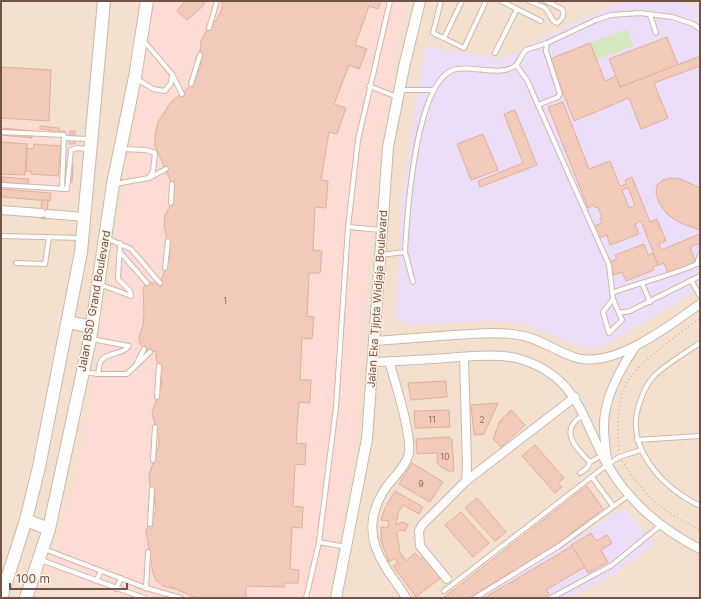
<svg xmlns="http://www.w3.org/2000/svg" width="701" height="599" font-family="Inter,sans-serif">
<rect width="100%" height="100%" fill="#fcefe1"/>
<rect fill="#f3e0cf" x="1" y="1" width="699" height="597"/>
<g fill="#fcdcd4">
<path d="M152,1H409L398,38L376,153L356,436L331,577L325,598H112L47,573L77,474L126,182Z"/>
<path d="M1,121L75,128L72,202L1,196Z"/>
</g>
<g fill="#ecdef8">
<path d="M624,1H676L700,8V289L601,348H583L522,323L485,321L407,325L396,318L402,201L425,47L502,59L586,17Z"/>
<path d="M624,508L655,543L614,574L569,598H480Z"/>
</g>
<path fill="#d4e9c0" d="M626,29L633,46L597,60L590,43Z"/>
<g fill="#f1cab9" stroke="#e3ae99" fill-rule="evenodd">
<path d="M185,1H205L203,6L187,20L177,11Z"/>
<path d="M222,1H381L378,9L369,6L355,45L367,49L359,69L349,65L334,104L346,108L337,134L329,132L321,180L328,181L326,208L315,207L313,250L322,251L320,273H309L307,316L314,317L312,339L302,338L300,380H311L310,403L299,402L296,443L306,444L305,465L295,464L293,506L303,507L302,528L292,527L290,569L299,570L298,583H284V587L246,586V598H196L176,589L163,586L156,580L153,573L146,531L156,510L154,494L150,485L149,475L159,446V438L152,413L162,382L156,358V351L150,352L144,349L140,344L139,337L143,325L144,314L143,288L147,283H160L170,256L164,225L165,215L173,201L174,193L172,184L155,146V134L158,122L170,103L189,87L201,67L200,51L201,41L206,31L217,19L222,9Z"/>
<path d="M667,37L678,65L620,87L609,59Z"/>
<path d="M590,43L605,81L616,76L620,87L700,56V66L654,83L668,118L641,129L629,98L574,121L550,59Z"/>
<path d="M1,67L51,70L49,121L1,118Z"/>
<path d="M563,102L589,169L610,161L620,186L626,184L625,180L632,177L650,222L657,219L666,241L659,244L661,250L700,234V243L690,247L696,263L668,274L664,263L658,265L641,221L635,224L639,234L610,245L607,235L599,238L594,226L602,223L600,219L602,218L598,207L595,208L594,205L588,208L548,107ZM628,188L635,205L629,208L622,190Z"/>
<path d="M515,110L537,165L480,187L478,181L523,163L504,114Z"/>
<path d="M40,126L59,128V131H65L64,134L51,133V130L40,129Z"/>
<path d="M3,128L32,131V138L2,135Z"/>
<path d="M70,131H75V144H69Z"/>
<path d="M483,134L498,170L471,180L457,144Z"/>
<path d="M1,142L27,144L25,175L1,174Z"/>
<path d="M34,144L61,146L58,176L31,174V171H26L27,148L33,149Z"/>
<path d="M65,164L73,165L72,182H64Z"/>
<path d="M2,177L29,179L28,185L2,182Z"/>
<path d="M671,178L681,179L700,188V230L680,223L667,214L659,203L656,193L657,185L663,180Z"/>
<path d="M1,189L51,193L50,201L1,197Z"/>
<path d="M42,200H48L47,219L40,218Z"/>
<path d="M644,244L648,255L653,253L658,265L653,267L654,270L626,281L622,272L614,275L609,262L617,259L615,255Z"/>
<path d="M446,381L447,397L411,400L408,383Z"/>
<path d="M498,403L484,434L474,435L471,405Z"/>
<path d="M449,410L450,427L415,428L414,411Z"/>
<path d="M511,410L525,425L501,447L493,439L500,421Z"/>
<path d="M449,437L452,440L454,471H449L441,467L437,462L438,453L417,454L416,439Z"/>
<path d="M535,445L564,478L558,483L562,487L555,493L522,456Z"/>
<path d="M412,463L443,482L430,502L399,484Z"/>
<path d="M587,486L603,509L552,548L469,598H443Z"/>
<path d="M395,491L423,507L419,514L403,505L398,513L396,525L402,522L407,524L408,526L405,531L400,530L397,533L400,552L406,561L415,553L421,559L424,557L442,577L416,597L393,566L398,563L395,558L389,562L381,541V527H388L389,521L381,520L385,508Z"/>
<path d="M477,498L506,532L495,541L465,508Z"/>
<path d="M461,512L489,543L473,557L445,525Z"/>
<path d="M591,533L596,541L607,535L612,543L601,550L608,562L588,573L571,545Z"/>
<path d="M572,546L585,567L546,590L549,594L545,596L546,598H484Z"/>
</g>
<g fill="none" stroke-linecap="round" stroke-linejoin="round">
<defs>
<g id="service">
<path d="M441,1L433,33L464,48L486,1"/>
<path d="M501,1L541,21"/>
<path d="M529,1C534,3 540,5 545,8C551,13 549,20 557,23C563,19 565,15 562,9L546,1"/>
<path d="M650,15L656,33"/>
<path d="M209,28L217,1"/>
<path d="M444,38L462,1"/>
<path d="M143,40L172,74L182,94"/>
<path d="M495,53L517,9"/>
<path d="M516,65L527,80L538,105L609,265L613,299L603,312L609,333L622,320L613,299"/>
<path d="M137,79L153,89L165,91L171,83L172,74"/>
<path d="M191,84L200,55"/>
<path d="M369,86L397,97"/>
<path d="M400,90H434"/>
<path d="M538,105L558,97L560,94L546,51L547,43"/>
<path d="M1,132L64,135L62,189"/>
<path d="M64,138L90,139"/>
<path d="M122,149L146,150L155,153L153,171L149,178"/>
<path d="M115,184L149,178L166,169"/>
<path d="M1,185L67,189L71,150L77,148L89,149"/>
<path d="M171,203L172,184"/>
<path d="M348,227L381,230"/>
<path d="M1,236L82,238"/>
<path d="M106,238L131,249L160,283"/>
<path d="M120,252L147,283"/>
<path d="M405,252L413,282"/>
<path d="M380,255L405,252C407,216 415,84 453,70C470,64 501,78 516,65C520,61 522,54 526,50L547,43L596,20L611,15L640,13L672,17L693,24L700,29"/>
<path d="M16,263L45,264L49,237"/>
<path d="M165,268L168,241"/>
<path d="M691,280L700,296"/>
<path d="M642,283L650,302"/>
<path d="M99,284L131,296L130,291L118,279L120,243"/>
<path d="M612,293C641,282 670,276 697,264L700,255"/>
<path d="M619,313L630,311L700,276"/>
<path d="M91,339L129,346C123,355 106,352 101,361C99,365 99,370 98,374"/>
<path d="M700,343C685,353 668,363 655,375C648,382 643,392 640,402C623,447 662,487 700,506"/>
<path d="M137,363L144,349"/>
<path d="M84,372L98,374H127L150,352"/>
<path d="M157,397L159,366"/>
<path d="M583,415C559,430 574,447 590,462L603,455"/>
<path d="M637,440L700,436"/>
<path d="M153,460L155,427"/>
<path d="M580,473L587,468L590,462"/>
<path d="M592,477L613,506"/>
<path d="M150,524L152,489"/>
<path d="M319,542L346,547"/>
<path d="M44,549L146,588L181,598"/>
<path d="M41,560L144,598"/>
<path d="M96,581L101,571"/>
<path d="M146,588L148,552"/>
<path d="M116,589L121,578"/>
<path d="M444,591L607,465L619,457L641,450"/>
<path d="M306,598L319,542L336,407L348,227L358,140L390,1"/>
<path d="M475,598L559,546L629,495"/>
<path d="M551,598L612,565L661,525"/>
</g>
<g id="minor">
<path d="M1,210L41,213"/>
<path d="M48,214L84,217"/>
<path d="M375,341C401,339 427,337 454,335C475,334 496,331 518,335C540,338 556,352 577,358C616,368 670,325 700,304"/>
<path d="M464,357L467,465L466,481"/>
<path d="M389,361C395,382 412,434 409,453C407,465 394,477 387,486C368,513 367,539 386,568C392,578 400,587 406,598"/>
<path d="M374,362C402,361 430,359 459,357C477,356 498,354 516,358C577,374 581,417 607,464C628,501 662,530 700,549"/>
<path d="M607,460C605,443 602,424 606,408C611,385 623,365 635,347"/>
<path d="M447,579L420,546L419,531L422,525L466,481L575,397"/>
</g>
<path id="tertiary" d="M336,598L367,439L388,147L404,67L420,1"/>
<g id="secondary">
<path d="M68,322L92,327"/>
<path d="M26,520L49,529"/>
<path d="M1,598L26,520L39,467L81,252L104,1"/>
<path d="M26,598L49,529L90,339L113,184L135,77L147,1"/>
</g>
</defs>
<use href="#service" stroke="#cfb7ab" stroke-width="6"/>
<use href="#minor" stroke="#cfb7ab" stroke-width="10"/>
<use href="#tertiary" stroke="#cfb7ab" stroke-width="12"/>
<use href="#secondary" stroke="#d2b6a8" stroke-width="14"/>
<g stroke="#d5ad9c" stroke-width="1.5" stroke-dasharray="1 3" stroke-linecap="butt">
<path d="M619,450C618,429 616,407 625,386C633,367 681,331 700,319"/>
<path d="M622,461C646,498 661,510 700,530"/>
</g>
<use href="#service" stroke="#fff" stroke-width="4"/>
<use href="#minor" stroke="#fff" stroke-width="8"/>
<use href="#tertiary" stroke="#fff" stroke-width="10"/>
<use href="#secondary" stroke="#fff" stroke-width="12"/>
</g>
<g text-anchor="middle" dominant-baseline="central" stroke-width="3" stroke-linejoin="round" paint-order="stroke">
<g font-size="9" fill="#927164">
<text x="225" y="300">1</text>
<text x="432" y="419">11</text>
<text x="482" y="419">2</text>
<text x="445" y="456">10</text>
<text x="421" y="483">9</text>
</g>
<g font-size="11" fill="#725348" stroke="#fff3e7">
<text transform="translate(377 299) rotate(-86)">Jalan Eka Tjipta Widjaja Boulevard</text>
<text transform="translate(94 301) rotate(-80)">Jalan BSD Grand Boulevard</text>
</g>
</g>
<rect width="701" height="599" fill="none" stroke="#725348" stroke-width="4"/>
<path d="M10 583v6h117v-6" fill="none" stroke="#725348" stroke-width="2"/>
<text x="16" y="583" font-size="12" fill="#725348" stroke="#fff3e7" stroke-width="3" paint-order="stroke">100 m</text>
</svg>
